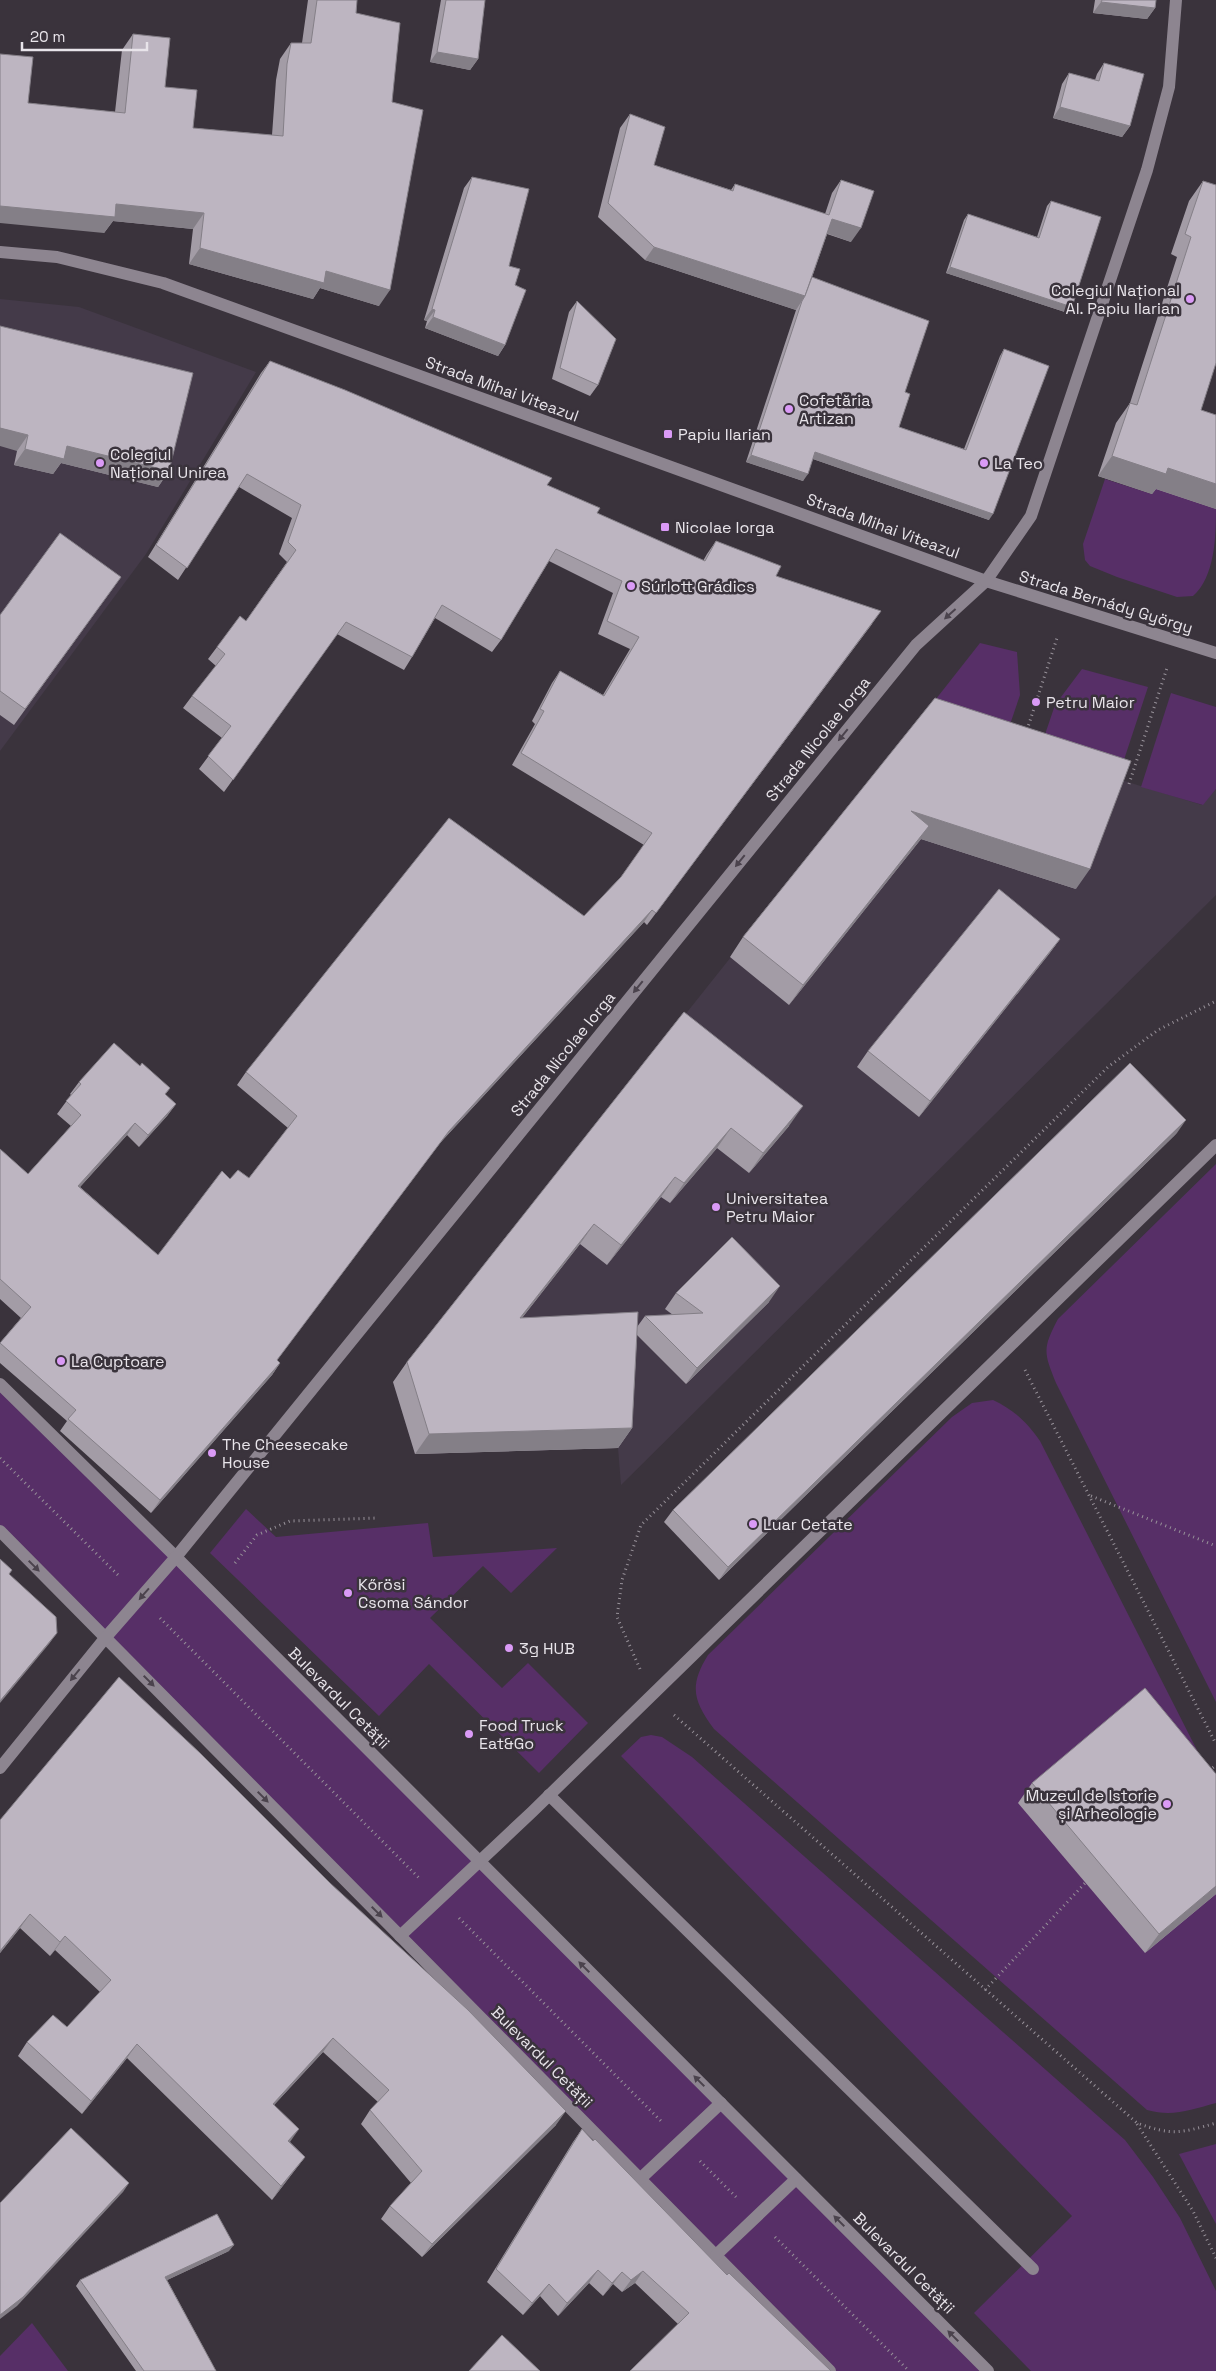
<svg xmlns="http://www.w3.org/2000/svg" width="1216" height="2371" font-family="'Space Grotesk',sans-serif">
<rect width="100%" height="100%" fill="#3a333c"/>
<g fill="#443a49">
<path d="M0,299L79,307L256,372L146,554L0,751Z"/>
<path d="M921,718L1202,805L1216,789V895L621,1485L618,1448L415,1454L393,1382Z"/>
</g>
<g fill="#572f67">
<path d="M1105,479L1152,494L1154,488L1216,509C1216,536 1215,577 1193,596L1177,597L1117,577L1090,566L1085,560L1083,544Z"/>
<path d="M980,643L1017,652L1020,695L1003,745L921,718Z"/>
<path d="M1082,669L1148,687L1117,781L1038,755L1055,705Z"/>
<path d="M1171,693L1216,707V789L1203,805L1141,787Z"/>
<path d="M1216,1164V1702L1056,1383C1044,1353 1042,1349 1058,1319Z"/>
<path d="M0,1384L988,2371H830L0,1531Z"/>
<path d="M993,1400C1014,1410 1027,1422 1040,1441L1202,1760L1216,1894V2103C1190,2110 1173,2117 1147,2110L714,1729C693,1700 689,1686 708,1655L952,1417L972,1403Z"/>
<path d="M246,1509L276,1537L428,1523L433,1557L557,1548L511,1593L483,1566L430,1618L502,1688L528,1663L588,1723L539,1773L429,1664L379,1716L210,1553Z"/>
<path d="M651,1735L662,1737L692,1757L1125,2140L1153,2177L1180,2218L1216,2291V2371H1031L974,2313L1072,2216L621,1756L641,1737Z"/>
<path d="M1216,2144V2224L1179,2154Z"/>
<path d="M32,2323L68,2371H0V2356Z"/>
</g>
<g fill="none" stroke-linecap="round" stroke-linejoin="round">
<g stroke="#98929a" stroke-width="3" stroke-dasharray="1 4" stroke-linecap="butt">
<path d="M1027,730L1057,638"/>
<path d="M1129,784L1167,668"/>
<path d="M1025,1370L1216,1744"/>
<path d="M0,1458L120,1577"/>
<path d="M1091,1496L1216,1546"/>
<path d="M235,1563L257,1535L290,1521L378,1518"/>
<path d="M160,1618L420,1879"/>
<path d="M640,1669L617,1617L622,1580L641,1525L1108,1067L1158,1030L1216,1001"/>
<path d="M674,1715L1137,2123C1172,2136 1181,2133 1216,2123"/>
<path d="M1209,1771L1216,1765"/>
<path d="M459,1918L661,2121"/>
<path d="M985,1990L1087,1881"/>
<path d="M1137,2124L1193,2211L1216,2258"/>
<path d="M700,2161L736,2197"/>
<path d="M775,2237L909,2371"/>
</g>
<g stroke="#8d8590" stroke-width="12">
<path d="M0,1384L176,1557L988,2371"/>
<path d="M0,1531L830,2371"/>
<path d="M0,1768L106,1637L176,1557L916,645L986,581"/>
<path d="M549,1795L1033,2269"/>
<path d="M400,1936L532,1812L1216,1145"/>
<path d="M640,2179L721,2103"/>
<path d="M716,2255L796,2179"/>
</g>
<g stroke="#8d8590" stroke-width="12">
<path d="M0,252L57,257L163,283L986,581L1216,653"/>
<path d="M986,581L1031,516L1147,170L1169,87L1176,0"/>
</g>
</g>
<g fill="#a39ca6">
<path d="M308,0H357L356,13L392,102L379,306L320,288L313,299L189,264L193,229L113,221L104,233L28,103L115,112L122,50L133,34L165,87L193,128L272,135L276,80L280,59L291,43H302Z"/>
<path d="M441,0H485L478,59L470,70L430,62Z"/>
<path d="M1095,0H1156L1155,8L1147,19L1093,13Z"/>
<path d="M1104,63L1130,126L1122,137L1053,118L1062,84L1069,73L1095,80L1097,74Z"/>
<path d="M630,114L654,165L731,190L735,184L825,214L832,193L841,180L851,242L827,234L812,277L905,392L899,427L964,449L1000,356L1004,349L989,520L813,459L803,481L746,462L797,307L796,310L645,260L598,217L620,128Z"/>
<path d="M472,177L509,266L505,345L498,356L425,328L427,321L424,320L464,188Z"/>
<path d="M1203,181L1201,410L1216,415V509L1156,489L1152,494L1098,476L1116,423L1130,403L1177,257L1171,254L1189,201Z"/>
<path d="M1051,201L1068,313L946,273L964,220L968,214L1037,237L1047,206Z"/>
<path d="M577,301L598,385L590,396L552,379L569,312Z"/>
<path d="M0,326L169,471L158,487L61,463L53,474L14,465L17,451Z"/>
<path d="M270,361L547,485L597,513L703,561L707,554L716,541L776,576L872,624L647,925L644,922L440,1143L277,1360L280,1363L272,1375L151,1513L60,1431L67,1421L0,1363V1343L21,1318L0,1299V1149L28,1174L71,1126L57,1114L71,1095L70,1094L79,1082L140,1066L170,1088L165,1095L176,1104L167,1116L139,1147L127,1135L80,1187L158,1255L230,1179L249,1178L288,1128L237,1085L246,1072L584,916L621,877L644,845L512,765L535,724L532,721L552,683L560,671L603,695L630,649L598,634L613,593L549,561L501,640L492,652L435,618L412,657L404,670L337,634L224,792L199,769L222,738L183,708L192,696L216,666L208,659L217,647L246,621L287,562L279,554L292,518L239,487L178,580L148,557L261,373Z"/>
<path d="M121,577L14,725L0,715V615Z"/>
<path d="M935,698L1076,889L921,839L789,1005L730,957L743,937Z"/>
<path d="M1060,939L1049,954L919,1117L857,1067L868,1051Z"/>
<path d="M684,1012L789,1126L749,1173L717,1148L670,1203L661,1197L607,1265L580,1244L522,1318L637,1327L645,1316L673,1315L665,1309L676,1293L769,1302L686,1384L637,1335L632,1428L618,1448L415,1454L393,1382L407,1362Z"/>
<path d="M1177,1133L719,1580L664,1522L673,1510Z"/>
<path d="M1032,1783L1216,1894L1145,1953L1018,1803Z"/>
<path d="M0,1820L556,2125L422,2257L381,2219L390,2206L411,2183L361,2124L370,2110L378,2102L323,2052L274,2105L290,2142L305,2157L295,2170L272,2200L127,2058L82,2114L18,2056L27,2042L67,2027L100,1992L55,1950L50,1956L20,1928L0,1953Z"/>
<path d="M582,2129L727,2275L678,2324L635,2283L622,2292L613,2284L603,2296L589,2283L558,2316L540,2296L523,2315L487,2282L573,2142Z"/>
<path d="M229,2251L167,2280L216,2371H136L76,2286L80,2280Z"/>
</g>
<g fill="#847f87">
<path d="M1101,2L1155,8L1147,19L1093,13Z"/>
<path d="M437,52L478,59L470,70L430,62Z"/>
<path d="M1060,107L1130,126L1122,137L1053,118Z"/>
<path d="M116,204L204,213L193,229L113,221L104,233L0,223V206Z"/>
<path d="M832,219L861,228L851,242L823,232Z"/>
<path d="M654,247L805,296L796,310L645,260Z"/>
<path d="M200,248L326,271L390,290L379,306L320,288L313,299L189,264Z"/>
<path d="M950,267L1072,307L1068,313L946,273Z"/>
<path d="M432,309L435,310L427,321L424,320Z"/>
<path d="M433,317L505,345L498,356L425,328Z"/>
<path d="M0,428L28,435L17,451L0,446Z"/>
<path d="M67,446L169,471L158,487L61,463L53,474L14,465L25,449Z"/>
<path d="M815,452L993,514L989,520L810,458Z"/>
<path d="M751,455L808,474L803,481L746,462Z"/>
<path d="M1112,456L1168,468L1216,484V509L1156,489L1152,494L1098,476Z"/>
<path d="M881,611L872,624L647,925L656,913Z"/>
<path d="M911,811L1090,869L1076,889L921,839L789,1005L803,985Z"/>
<path d="M652,910L644,922L440,1143L268,1372L449,1131Z"/>
<path d="M1060,939L1049,954L919,1117L930,1101Z"/>
<path d="M176,1104L167,1116L139,1147L148,1135Z"/>
<path d="M803,1106L789,1126L749,1173L763,1153Z"/>
<path d="M1186,1120L1177,1133L719,1580L728,1567Z"/>
<path d="M135,1123L127,1135L70,1198L78,1186Z"/>
<path d="M731,1128L717,1148L670,1203L684,1183Z"/>
<path d="M675,1177L661,1197L607,1265L621,1245Z"/>
<path d="M594,1224L580,1244L506,1338L520,1318Z"/>
<path d="M780,1286L769,1302L686,1384L697,1368Z"/>
<path d="M280,1363L272,1375L151,1513L160,1500Z"/>
<path d="M632,1428L618,1448L415,1454L429,1434Z"/>
<path d="M57,1633L49,1644L0,1703V1701Z"/>
<path d="M1216,1886V1894L1145,1953L1159,1934Z"/>
<path d="M30,1914L20,1928L0,1953V1951Z"/>
<path d="M65,1936L55,1950L50,1956L60,1942Z"/>
<path d="M333,2038L323,2052L263,2117L273,2104Z"/>
<path d="M137,2044L127,2058L82,2114L91,2101Z"/>
<path d="M566,2111L556,2125L422,2257L432,2244Z"/>
<path d="M299,2129L290,2142L288,2141Z"/>
<path d="M305,2157L295,2170L272,2200L281,2186Z"/>
<path d="M129,2183L123,2192L17,2306L0,2319V2315Z"/>
<path d="M234,2245L229,2251L161,2283L165,2277Z"/>
<path d="M598,2270L589,2283L558,2316L567,2303Z"/>
<path d="M643,2271L635,2283L622,2292L631,2280Z"/>
<path d="M622,2272L613,2284L603,2296L612,2283Z"/>
<path d="M549,2284L540,2296L523,2315L532,2303Z"/>
</g>
<g fill="#bdb5c1" stroke="#847f87">
<path d="M317,0H357L356,13L400,23L392,102L423,110L390,290L326,271L324,283L200,248L204,213L116,204L115,217L0,206V54L33,57L28,103L125,113L133,34L170,38L165,87L197,90L193,128L283,136L287,64L291,43H311Z"/>
<path d="M446,0H485L478,59L437,52Z"/>
<path d="M1102,0H1156L1155,8L1101,2Z"/>
<path d="M1104,63L1144,74L1130,126L1060,107L1069,73L1099,81Z"/>
<path d="M630,114L665,127L654,165L733,191L735,184L829,215L841,180L874,191L861,228L832,219L805,296L654,247L608,203Z"/>
<path d="M472,177L529,189L509,266L520,269L515,285L526,290L505,345L433,317L435,310L432,309Z"/>
<path d="M1203,181L1216,185V363L1201,410L1216,415V484L1168,468L1166,474L1112,456L1130,403L1137,405L1191,237L1185,234Z"/>
<path d="M1051,201L1101,217L1072,307L950,267L968,214L1039,238Z"/>
<path d="M812,277L929,321L905,392L910,394L899,427L966,450L1004,349L1049,366L993,514L815,452L808,474L751,455L802,301L805,296Z"/>
<path d="M577,301L616,339L598,385L560,368Z"/>
<path d="M0,326L193,373L169,471L67,446L64,459L25,449L28,435L0,428Z"/>
<path d="M270,361L345,390L552,478L547,485L600,508L597,513L705,561L716,541L781,566L776,576L881,611L656,913L652,910L449,1131L277,1360L280,1363L160,1500L68,1419L76,1410L0,1343L31,1307L0,1279V1149L28,1174L81,1115L66,1101L81,1084L79,1082L114,1043L140,1066L142,1063L170,1088L165,1094L176,1104L148,1135L135,1123L78,1186L158,1255L222,1171L230,1179L238,1170L249,1178L297,1116L246,1072L449,818L584,916L621,877L652,833L521,753L544,711L540,709L560,671L604,696L639,637L607,621L622,581L556,549L501,640L442,605L412,657L346,622L233,780L208,756L231,726L192,696L225,654L217,647L240,616L246,621L296,550L288,542L301,505L247,474L187,568L156,545Z"/>
<path d="M60,533L121,577L25,709L0,691V615Z"/>
<path d="M935,698L1131,761L1090,869L911,811L929,826L803,985L743,937Z"/>
<path d="M999,889L1060,939L930,1101L868,1051Z"/>
<path d="M684,1012L803,1106L763,1153L731,1128L684,1183L675,1177L621,1245L594,1224L520,1318L638,1312L632,1428L429,1434L407,1362Z"/>
<path d="M1130,1063L1186,1120L728,1567L673,1510Z"/>
<path d="M732,1237L780,1286L697,1368L645,1316L703,1313L676,1293Z"/>
<path d="M0,1559L12,1570L9,1574L56,1617L57,1633L0,1701Z"/>
<path d="M119,1677L200,1753L330,1883L468,2010L566,2111L432,2244L390,2206L422,2171L370,2110L389,2090L333,2038L273,2104L299,2129L288,2141L305,2157L281,2186L137,2044L91,2101L27,2042L53,2015L67,2027L111,1980L65,1936L60,1942L30,1914L0,1951V1820Z"/>
<path d="M1145,1688L1216,1774V1886L1159,1934L1032,1783Z"/>
<path d="M71,2128L129,2183L23,2297L0,2315V2203Z"/>
<path d="M582,2129L593,2141L595,2139L727,2275L729,2273L831,2371H630L689,2313L643,2271L631,2280L622,2272L612,2283L598,2270L567,2303L549,2284L532,2303L496,2269Z"/>
<path d="M217,2214L234,2245L165,2277L216,2371H144L80,2280Z"/>
<path d="M502,2335L540,2371H469Z"/>
</g>
<defs><path id="oneway-solid" d="M-6-.8H1V-3.2L6.5 0L1 3.2V.8H-6Z" transform="scale(1.25)"/></defs>
<g fill="#4b434d">
<use href="#oneway-solid" transform="translate(950 614) rotate(138)"/>
<use href="#oneway-solid" transform="translate(843 735) rotate(129)"/>
<use href="#oneway-solid" transform="translate(740 861) rotate(129)"/>
<use href="#oneway-solid" transform="translate(638 987) rotate(129)"/>
<use href="#oneway-solid" transform="translate(34 1566) rotate(45)"/>
<use href="#oneway-solid" transform="translate(144 1594) rotate(131)"/>
<use href="#oneway-solid" transform="translate(75 1675) rotate(129)"/>
<use href="#oneway-solid" transform="translate(149 1681) rotate(45)"/>
<use href="#oneway-solid" transform="translate(263 1797) rotate(45)"/>
<use href="#oneway-solid" transform="translate(377 1912) rotate(45)"/>
<use href="#oneway-solid" transform="translate(584 1967) rotate(-135)"/>
<use href="#oneway-solid" transform="translate(699 2081) rotate(-135)"/>
<use href="#oneway-solid" transform="translate(839 2221) rotate(-135)"/>
<use href="#oneway-solid" transform="translate(953 2336) rotate(-135)"/>
</g>
<g fill="#da9af6" stroke="#3a333c" stroke-width="2">
<circle cx="1190" cy="299" r="5"/>
<circle cx="789" cy="409" r="5"/>
<rect x="663" y="429" width="10" height="10" rx="2.5"/>
<circle cx="100" cy="463" r="5"/>
<circle cx="984" cy="463" r="5"/>
<rect x="660" y="522" width="10" height="10" rx="2.5"/>
<circle cx="631" cy="586" r="5"/>
<circle cx="1036" cy="702" r="5"/>
<circle cx="716" cy="1207" r="5"/>
<circle cx="61" cy="1361" r="5"/>
<circle cx="212" cy="1453" r="5"/>
<circle cx="753" cy="1524" r="5"/>
<circle cx="348" cy="1593" r="5"/>
<circle cx="509" cy="1648" r="5"/>
<circle cx="469" cy="1734" r="5"/>
<circle cx="1167" cy="1804" r="5"/>
</g>
<g text-anchor="middle" dominant-baseline="central" stroke-width="5" stroke-linejoin="round" paint-order="stroke">
<g font-size="16" fill="#e8e4ea" stroke="#3a333c" text-anchor="start">
<text x="1180" y="290" text-anchor="end">Colegiul Național<tspan x="1180" dy="18">Al. Papiu Ilarian</tspan></text>
<text x="799" y="400">Cofetăria<tspan x="799" dy="18">Artizan</tspan></text>
<text x="678" y="434">Papiu Ilarian</text>
<text x="110" y="454">Colegiul<tspan x="110" dy="18">Național Unirea</tspan></text>
<text x="994" y="463">La Teo</text>
<text x="675" y="527">Nicolae Iorga</text>
<text x="641" y="586">Súrlott Grádics</text>
<text x="1046" y="702">Petru Maior</text>
<text x="726" y="1198">Universitatea<tspan x="726" dy="18">Petru Maior</tspan></text>
<text x="71" y="1361">La Cuptoare</text>
<text x="222" y="1444">The Cheesecake<tspan x="222" dy="18">House</tspan></text>
<text x="763" y="1524">Luar Cetate</text>
<text x="358" y="1584">Kőrösi<tspan x="358" dy="18">Csoma Sándor</tspan></text>
<text x="519" y="1648">3g HUB</text>
<text x="479" y="1725">Food Truck<tspan x="479" dy="18">Eat&amp;Go</tspan></text>
<text x="1157" y="1795" text-anchor="end">Muzeul de Istorie<tspan x="1157" dy="18">și Arheologie</tspan></text>
</g>
<g font-size="16" fill="#e8e4ea" stroke="#3a333c">
<text transform="translate(502 389) rotate(20)">Strada Mihai Viteazul</text>
<text transform="translate(883 526) rotate(20)">Strada Mihai Viteazul</text>
<text transform="translate(1106 602) rotate(17)">Strada Bernády György</text>
<text transform="translate(818 739) rotate(-51)">Strada Nicolae Iorga</text>
<text transform="translate(563 1054) rotate(-51)">Strada Nicolae Iorga</text>
<text transform="translate(339 1698) rotate(45)">Bulevardul Cetății</text>
<text transform="translate(542 2057) rotate(45)">Bulevardul Cetății</text>
<text transform="translate(904 2263) rotate(45)">Bulevardul Cetății</text>
</g>
</g>
<path d="M22 42v8h125v-8" fill="none" stroke="#e8e4ea" stroke-width="2.5"/>
<text x="30" y="42" font-size="15" fill="#e8e4ea" stroke="#3a333c" stroke-width="4" paint-order="stroke">20 m</text>
</svg>
